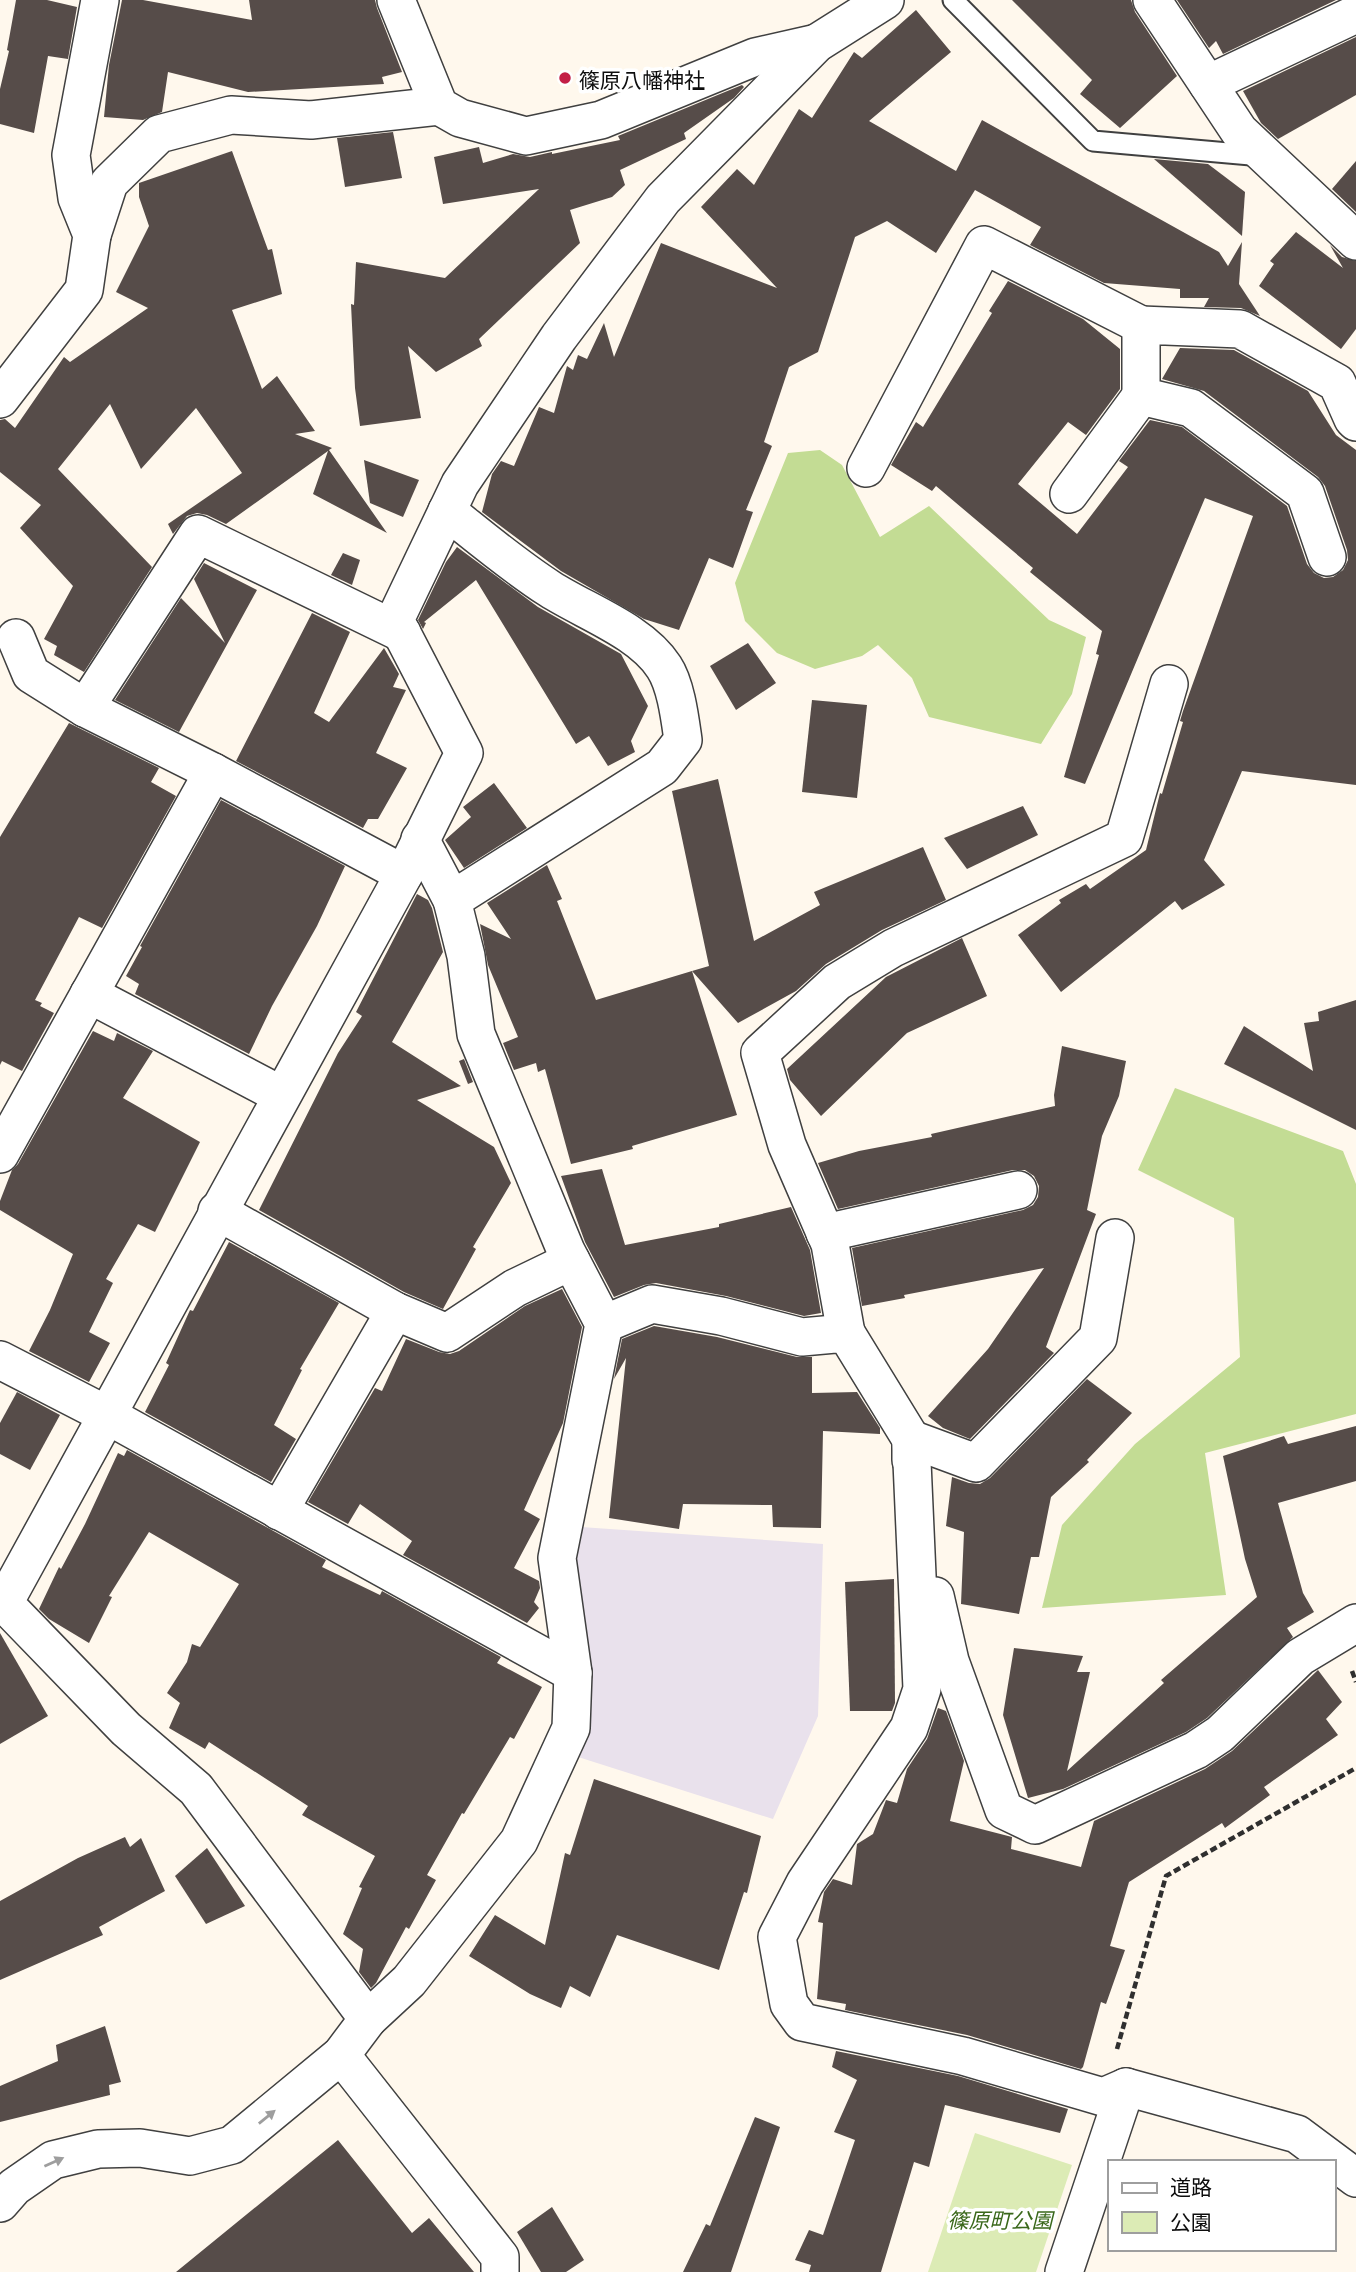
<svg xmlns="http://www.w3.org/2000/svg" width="1356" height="2272" font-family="Literata,'Noto Sans JP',serif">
<rect width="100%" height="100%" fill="#fff8ed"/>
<path fill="#e9e1ec" d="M581,1527L823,1544L818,1716L773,1819L575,1756L585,1672L575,1551Z"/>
<path fill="#dcebb5" d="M975,2133L1072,2165L1036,2272H928Z"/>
<g fill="#c3dc94">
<path d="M820,450L842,465L880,537L929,506L1049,620L1086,637L1072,694L1041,744L929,717L912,678L878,645L862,656L815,669L777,653L745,621L735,583L788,453Z"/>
<path d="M1175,1088L1343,1151L1356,1184V1414L1205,1453L1226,1595L1042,1608L1062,1525L1135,1444L1240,1357L1234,1218L1138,1170Z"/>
</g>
<g fill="#564c49">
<path d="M16,0H47L77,7L68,59L48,56L34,133L0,124V89L9,51L7,50Z"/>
<path d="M122,0H143L252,20L249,0H375L377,8L402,72L382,77L384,84L248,92L168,72L162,112L143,120L104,117L109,65Z"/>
<path d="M1012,0H1131L1135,12L1177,76L1120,128L1080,94L1092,80Z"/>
<path d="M1177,0H1336L1223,54L1216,41L1209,48Z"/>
<path d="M916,10L951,52L869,121L956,171L982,120L1219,252L1228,266L1242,242L1239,284L1260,316L1241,308L1204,307L1209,298H1180V289L1104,283L1030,245L1041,227L975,190L936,253L887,221L855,237L818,352L789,367L764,442L772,446L746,510L753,512L733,568L709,558L679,630L644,619L561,571L482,512L492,474L501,461L514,466L539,407L554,413L567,366L573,370L578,355L587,359L604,323L614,357L661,243L777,288L701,207L737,169L754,185L799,109L812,118L854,52L862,58Z"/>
<path d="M1356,37V95L1278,139L1261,123L1243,91Z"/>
<path d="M742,85L744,87L734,98L684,133L686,139L620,170L625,185L612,197L570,210L580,243L479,339L482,346L436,372L408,346L421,418L360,426L355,388L351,304L354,305L356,262L445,278L539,189L443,204L434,157L479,147L483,163L513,154L530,157L552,152V154L620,140L618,136Z"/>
<path d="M393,132L402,178L345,187L337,138Z"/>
<path d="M232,151L268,250L272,249L282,294L232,310L262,389L277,376L315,431L295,434L332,448L329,450L387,533L313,494L328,451L226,524L207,515L197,513L187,516L173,534L168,524L242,473L196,408L141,469L110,404L58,469L152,567L84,672L54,655L57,646L44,639L73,586L20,528L41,505L0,472V420L5,419L15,428L64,357L70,362L148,308L116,292L149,226L139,197V183Z"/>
<path d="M1154,159L1208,164L1245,192L1242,236Z"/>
<path d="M1356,161V212L1332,189Z"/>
<path d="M1296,232L1343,268L1330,245L1342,257L1356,261V329L1341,349L1259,286L1274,264L1270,261Z"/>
<path d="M1008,281L1083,319L1120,349V389L1086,435L1068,422L1018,484L1077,534L1128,467L1119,461L1150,420L1182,427L1287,506L1307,564L1314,573L1324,578L1333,577L1343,570L1348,560L1347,550L1325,486L1318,477L1204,391L1162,379L1180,348L1234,350L1308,391L1336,435L1356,450V785L1242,771L1204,860L1225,885L1182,910L1175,901L1061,992L1018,935L1061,903L1059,900L1086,884L1090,889L1146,850L1160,793L1162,794L1183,722L1180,721L1183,711L1253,516L1205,498L1085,784L1064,777L1099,655L1096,654L1102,631L1030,572L1033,568L936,486L932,491L891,465L916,422L923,427L992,313L989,311Z"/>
<path d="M364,460L419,480L403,517L370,503Z"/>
<path d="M457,547L538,607L621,654L648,706L631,741L635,752L608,766L589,736L576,744L476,580L424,622L426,623L423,629L418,620L446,562Z"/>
<path d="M343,553L360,560L352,585L331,575Z"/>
<path d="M204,563L257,590L179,732L115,700L181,598L225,643L194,579Z"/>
<path d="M312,613L350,632L314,713L329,722L384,648L399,674L393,687L406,690L376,753L407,768L378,819H368L363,828L236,761Z"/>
<path d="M748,643L776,683L736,710L710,666Z"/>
<path d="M812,700L867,705L857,798L802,792Z"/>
<path d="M69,723L159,768L151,782L176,796L102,928L79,917L35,1000L42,1003L40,1006L54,1013L22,1071L2,1061L0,1065V837Z"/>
<path d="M718,779L754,941L820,905L814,892L923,847L946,900L882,930L826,964L796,991L738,1023L692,971L709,966L672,791Z"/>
<path d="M494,783L527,828L464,868L445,840L471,817L463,807Z"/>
<path d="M221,800L345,866L317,926L272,1006L249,1054L135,994L139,984L126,976L142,947L140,946Z"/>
<path d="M1023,806L1038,835L967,869L944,838Z"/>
<path d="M547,865L562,899L557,901L596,1000L692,971L737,1115L632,1146L633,1149L571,1164L545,1069L538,1072L536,1063L514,1070L503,1043L518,1037L488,965L480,924L511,939L487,903Z"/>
<path d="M417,894L428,900L432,908L443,952L392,1042L461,1086L417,1100L494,1147L511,1183L473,1247L476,1249L443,1309L404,1292L259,1210L338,1053L362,1016L356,1012Z"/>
<path d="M962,938L987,996L907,1033L821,1116L790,1080L787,1069L886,977Z"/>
<path d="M1356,1000V1130L1224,1064L1244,1026L1313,1071L1304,1023L1319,1021L1318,1012Z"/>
<path d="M93,1031L114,1041L117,1033L153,1051L123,1098L200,1142L155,1232L138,1224L106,1279L113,1283L89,1332L110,1343L89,1382L29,1351L50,1310L73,1254L0,1210V1201L12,1170L18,1164Z"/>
<path d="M1062,1046L1126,1061L1119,1096L1102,1136L1087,1210L1096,1214L1046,1347L1054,1353L970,1439L943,1428L928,1416L988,1349L1044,1268L904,1295L905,1298L862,1306L852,1248L1023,1210L1033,1205L1038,1197L1039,1186L1034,1176L1025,1170H1013L838,1209L818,1163L859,1151L932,1137L931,1134L1055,1106L1054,1095Z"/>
<path d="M464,1059L473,1082L468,1084L459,1061Z"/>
<path d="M602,1169L625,1245L719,1227V1224L791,1207L810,1250L821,1313L804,1316L726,1296L656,1283L644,1285L614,1297L585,1242L561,1176Z"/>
<path d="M229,1242L339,1303L300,1369L302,1370L274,1425L296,1439L271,1482L145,1412L169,1365L166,1363L190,1310L193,1311Z"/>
<path d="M562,1289L582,1327L563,1423L524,1510L540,1519L514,1568L539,1581L540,1588L534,1602L539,1608L527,1623L403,1555L412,1541L360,1504L348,1524L308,1502L375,1388L382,1391L406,1339L439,1352L450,1354L459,1351L525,1306Z"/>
<path d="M654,1326L717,1337L797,1357H812V1393L857,1392L880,1428V1434L823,1431L821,1528L773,1527L772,1505L683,1504L679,1529L609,1518L626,1358L614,1379L622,1339Z"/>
<path d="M1087,1379L1132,1413L1087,1460L1089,1462L1051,1497L1039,1557H1031L1019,1614L961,1604L964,1532L946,1526L952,1477L969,1483L980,1484L990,1478Z"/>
<path d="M17,1392L60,1415L30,1470L0,1454V1423Z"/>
<path d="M1356,1426V1481L1278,1503L1303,1593L1314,1612L1287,1628L1293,1637L1207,1718L1186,1732L1063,1789L1028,1798L1003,1715L1014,1648L1083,1656L1077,1672H1090L1067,1771L1164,1683L1161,1680L1257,1597L1245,1559L1223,1456L1284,1436L1288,1444Z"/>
<path d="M127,1450L326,1560L322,1567L380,1595L382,1591L501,1657L497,1663L542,1687L514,1739L510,1737L464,1814L462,1813L427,1875L436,1880L409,1929L406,1927L376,1983L371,1988L359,1972L363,1949L343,1934L362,1888L359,1887L375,1856L302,1815L308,1806L209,1742L205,1749L169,1728L180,1703L167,1693L187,1662L192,1644L200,1647L239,1584L149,1532L109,1596L112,1597L89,1643L49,1619L39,1609L59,1567L61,1569L85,1524L118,1453L124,1456Z"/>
<path d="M894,1579L895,1703L892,1711H850L845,1582Z"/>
<path d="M0,1633L48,1716L0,1744Z"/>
<path d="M1318,1670L1342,1702L1326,1719L1338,1735L1264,1787L1270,1795L1225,1828L1222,1823L1129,1882L1110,1946L1125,1950L1106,2004L1101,2002L1083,2067L1081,2069L967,2035L845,2010L846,2004L817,1999L823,1923L818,1922L824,1892L833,1879L852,1885L857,1844L873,1834L886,1800L897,1803L907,1769L927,1739L938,1708L946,1711L964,1761L950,1821L1012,1837L1011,1849L1081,1867L1094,1821L1205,1769L1232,1751Z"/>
<path d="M594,1779L761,1836L747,1893L744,1892L719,1970L617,1935L590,1997L570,1986L561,2008L530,1994L469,1956L495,1915L545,1945L565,1853L570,1855Z"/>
<path d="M125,1837L130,1847L141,1838L165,1891L99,1927L103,1935L0,1980V1901L78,1858Z"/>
<path d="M207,1848L245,1906L206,1924L175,1876Z"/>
<path d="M105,2026L121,2082L109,2085L110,2095L0,2122V2086L58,2061L56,2045Z"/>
<path d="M836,2051L958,2076L1068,2109L1060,2133L945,2105L929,2167L914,2162L881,2272H809L811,2265L795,2260L809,2230L823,2235L855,2140L834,2132L857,2080L832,2067Z"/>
<path d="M755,2117L780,2127L731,2272H683L706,2224L710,2226Z"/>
<path d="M338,2140L412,2233L429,2218L474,2272H176Z"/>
<path d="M552,2207L584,2260L566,2272H541L517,2232Z"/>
</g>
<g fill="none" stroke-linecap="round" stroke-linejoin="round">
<defs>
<path id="lane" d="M953,0L1093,141L1262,156"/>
<g id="street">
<path d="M396,0L439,106L460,118L526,136L601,120L755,57L817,43"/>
<path d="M1152,0L1239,131L1356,241"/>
<path d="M1208,84L1356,14"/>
<path d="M92,235L109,183L159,134L231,115L311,120L439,106"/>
<path d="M0,399L84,290L92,235L77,198L71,155L100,0"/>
<path d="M866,468L984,245L1141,325"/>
<path d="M1069,494L1141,396"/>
<path d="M447,511C481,538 514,566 550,589C586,612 641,631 664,667C676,685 680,719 683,740L662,767L452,900"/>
<path d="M1327,557L1305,493L1191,408L1141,396V325L1240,329L1337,383L1353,419L1356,422"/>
<path d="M402,633L198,534L85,708L213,772L404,874"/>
<path d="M16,638L31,674L85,708"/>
<path d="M89,994L281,1095"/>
<path d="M0,1154L213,772"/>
<path d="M217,1211L395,1311L447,1333L515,1288L571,1261"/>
<path d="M825,1233L1018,1190"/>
<path d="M604,1324L652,1304L721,1316L802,1337L846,1333L911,1439L922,1689L909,1728L805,1883L777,1937L789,2004L802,2022L963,2056L1103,2097L1126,2087L1297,2134L1356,2178"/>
<path d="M846,1333L830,1244L787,1145L760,1053L837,982L893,948L1124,838L1169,684"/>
<path d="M0,1360L105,1414L573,1673"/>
<path d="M911,1460V1439L976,1463L1098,1338L1115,1238"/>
<path d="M279,1511L395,1311"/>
<path d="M935,1596L950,1661L1004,1810L1035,1825L1196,1750L1220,1734L1300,1657L1356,1623"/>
<path d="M368,2019L409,1981L519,1841L571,1728L573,1673L557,1558L604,1324L566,1251L476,1034L466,956L452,900L420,839"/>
<path d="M341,2055L500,2257V2272"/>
<path d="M0,2203L14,2187L53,2160L98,2149L140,2148L190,2156L232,2145L341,2055L368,2019L196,1789L126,1729L4,1603L404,874L464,753L395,620L460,484L559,337L663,199L817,43L885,0"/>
<path d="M1064,2272L1126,2087"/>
</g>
</defs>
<use href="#lane" stroke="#404040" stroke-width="23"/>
<use href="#street" stroke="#404040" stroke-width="40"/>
<g stroke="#2f2f2f" stroke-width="4.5" stroke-dasharray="7 3.5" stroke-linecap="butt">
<path d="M1352,1671L1356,1682"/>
<path d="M1117,2049L1166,1876L1356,1768"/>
</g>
<use href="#lane" stroke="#fff" stroke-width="19"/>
<use href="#street" stroke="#fff" stroke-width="37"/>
</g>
<defs><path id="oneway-solid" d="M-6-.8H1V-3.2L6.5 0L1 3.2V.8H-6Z" transform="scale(1.75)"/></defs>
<g fill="#9e9e9e">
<use href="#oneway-solid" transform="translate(267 2117) rotate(-39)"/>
<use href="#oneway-solid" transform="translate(54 2162) rotate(-24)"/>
</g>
<circle fill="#c31f47" stroke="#fff" stroke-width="2.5" cx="565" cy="78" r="7"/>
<g text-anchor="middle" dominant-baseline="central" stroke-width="7" stroke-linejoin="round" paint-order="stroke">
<g font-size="21" fill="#0d0d0d" stroke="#fff" text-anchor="start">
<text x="579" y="78">篠原八幡神社</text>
</g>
<g font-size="21" font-style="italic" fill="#3a681b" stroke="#fff">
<text x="1000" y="2218">篠原町公園</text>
</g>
</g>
<rect x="1108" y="2160" width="228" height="91" fill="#ffffff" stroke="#9e9e9e" stroke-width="2"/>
<rect x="1122" y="2183" width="35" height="10" fill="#ffffff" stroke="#9e9e9e" stroke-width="2"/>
<text x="1170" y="2195" font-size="21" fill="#0d0d0d">道路</text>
<rect x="1122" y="2212" width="35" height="21" fill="#dcebb5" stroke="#9e9e9e" stroke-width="2"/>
<text x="1170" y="2230" font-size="21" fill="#0d0d0d">公園</text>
</svg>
